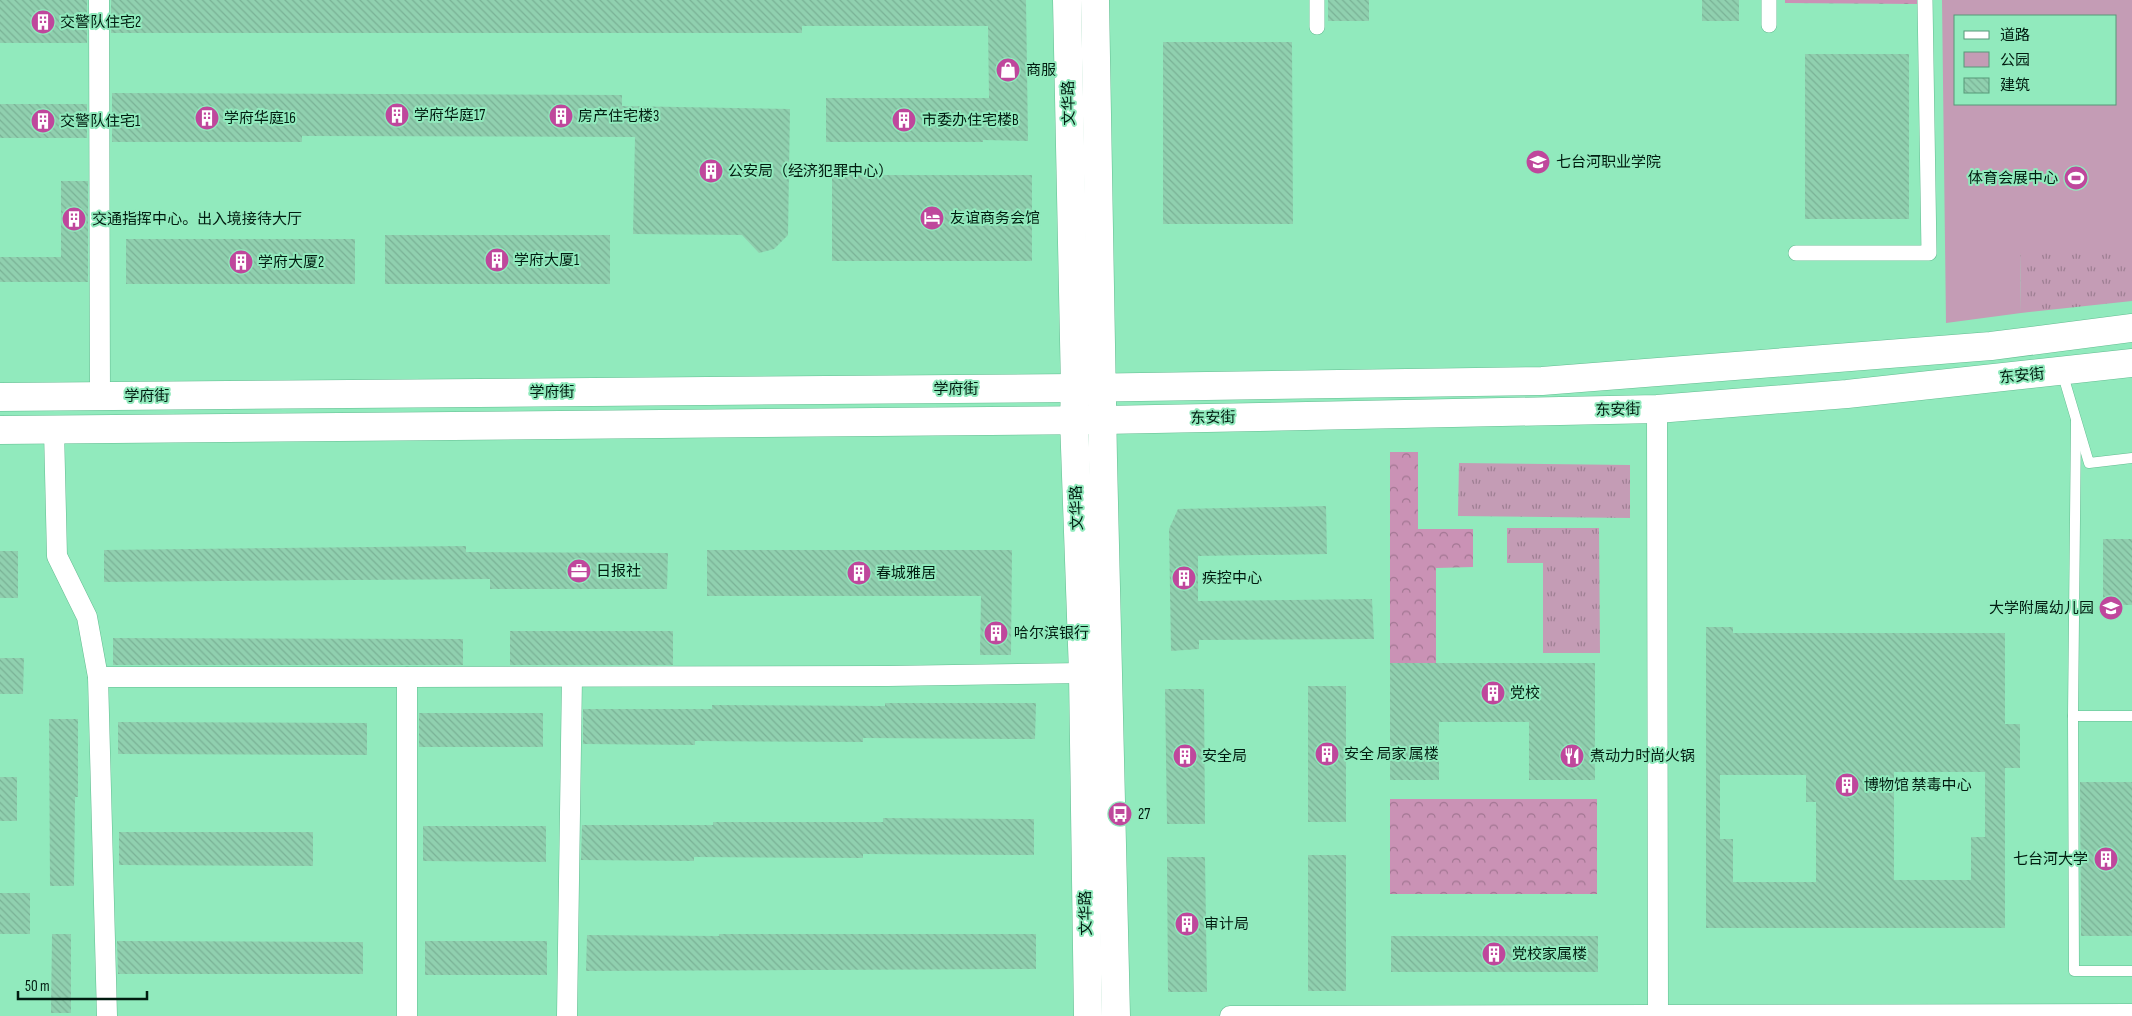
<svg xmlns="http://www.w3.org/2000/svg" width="2132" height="1016" font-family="'Sofia Sans Condensed','Noto Sans SC',sans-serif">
<defs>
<pattern id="grass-tufts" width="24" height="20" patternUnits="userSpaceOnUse" patternTransform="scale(1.25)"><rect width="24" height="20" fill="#c49cb5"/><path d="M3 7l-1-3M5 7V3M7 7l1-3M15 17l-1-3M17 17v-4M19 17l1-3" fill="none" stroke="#9d7e92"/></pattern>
<pattern id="forest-crowns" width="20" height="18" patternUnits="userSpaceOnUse" patternTransform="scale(1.25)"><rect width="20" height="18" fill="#ca92b5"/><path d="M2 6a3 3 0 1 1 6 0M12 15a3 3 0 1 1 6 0" fill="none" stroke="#a27692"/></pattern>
<pattern id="building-back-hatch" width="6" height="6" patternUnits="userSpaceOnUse" patternTransform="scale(1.25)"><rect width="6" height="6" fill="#90d0af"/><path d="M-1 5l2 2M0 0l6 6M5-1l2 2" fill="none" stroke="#7ab296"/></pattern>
</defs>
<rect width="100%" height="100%" fill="#91eabd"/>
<g fill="url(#grass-tufts)">
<path d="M2020,252H2132V301L2021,313Z"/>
<path d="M1459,463L1630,465V518L1458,516Z"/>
<path d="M1507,528H1599L1600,653H1543V563H1507Z"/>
</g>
<g fill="url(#forest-crowns)">
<path d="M1785,0H1917V4L1785,3Z"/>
<path d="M1390,452H1418V529H1473V567L1436,568V663H1390Z"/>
<rect x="1390" y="799" width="207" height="95"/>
</g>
<path fill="#c49cb5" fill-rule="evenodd" d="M1942,0H2132V252H2020L2021,313L1946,323ZM1956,16H2116V104H1956Z"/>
<g fill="url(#building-back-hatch)" fill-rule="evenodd">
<rect x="0" y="0" width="87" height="43"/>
<path d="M111,0H1026L1028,141L983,140V142H826V98H989L988,26H802V33H111Z"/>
<rect x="1328" y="0" width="41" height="21"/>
<rect x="1702" y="0" width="37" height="21"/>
<path d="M1163,42H1292L1293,224H1163Z"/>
<rect x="1805" y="54" width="104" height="165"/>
<path d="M112,93L622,95V106L790,109L788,235L774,249L759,253L742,235L633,234L635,137L302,136V142H112Z"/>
<rect x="0" y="104" width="87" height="34"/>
<rect x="832" y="175" width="200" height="86"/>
<path d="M61,181H88V282H0V257H61Z"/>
<rect x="385" y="235" width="225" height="49"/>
<rect x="126" y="239" width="229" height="45"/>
<path d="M1326,506L1327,554L1198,556V601L1372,599L1374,639L1199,640V649L1171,651L1169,529L1178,509Z"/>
<rect x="2103" y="539" width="29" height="66"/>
<path d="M466,546V552L668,553L667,589H490V579L104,582V550Z"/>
<path d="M707,550H1012L1011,655H980L981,596H707Z"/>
<rect x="0" y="551" width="18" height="47"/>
<path d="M1706,627H1733V633H2005V724H2020V768H2005V928H1706ZM1894,772H1985V837H1971V880H1894ZM1720,775H1806V802H1816V882H1733V839H1720Z"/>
<rect x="510" y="631" width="163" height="34"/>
<path d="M113,638L463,639V665H113Z"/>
<path d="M0,658H24L23,694H0Z"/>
<path d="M1390,663H1595V780H1529V722H1439V780H1390Z"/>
<rect x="1308" y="686" width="38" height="136"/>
<path d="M1165,689H1204L1205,824H1167Z"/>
<path d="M885,703H1036L1035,739L863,738V742L695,741V745L583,744V709H712V705L885,706Z"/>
<rect x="419" y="713" width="124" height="34"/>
<path d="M49,719H78V797H75L74,886H50Z"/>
<path d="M118,722L367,723V755L118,754Z"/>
<rect x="0" y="777" width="17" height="44"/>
<path d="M2080,782H2132V936H2081Z"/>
<path d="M883,818L1034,819V855L863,854V858L694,857V861L581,860L582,825H713V822H883Z"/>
<path d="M423,826H546V862L423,861Z"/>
<path d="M119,832H313V866L119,865Z"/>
<rect x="1308" y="855" width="38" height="136"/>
<path d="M1167,857H1205L1207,992H1168Z"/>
<rect x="0" y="893" width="30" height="41"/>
<path d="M52,934H71V1013H51Z"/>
<path d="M719,934H1036V969L586,971L587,935L719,936Z"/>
<rect x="1391" y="936" width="207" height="36"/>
<path d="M117,941L363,942V974H118Z"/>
<rect x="425" y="941" width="122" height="34"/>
</g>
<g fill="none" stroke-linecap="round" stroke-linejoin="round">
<defs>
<g id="service">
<path d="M2062,372L2089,463L2132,458"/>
<path d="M2073,716L2076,421"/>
<path d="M2132,716H2073L2074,971H2132"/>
</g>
<g id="pedestrian">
<path d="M1317,0V27"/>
<path d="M1769,0V25"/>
<path d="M1796,253H1929L1925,0"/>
</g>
<g id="minor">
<path d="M99,0L100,396"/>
<path d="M1657,409L1658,1016"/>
<path d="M54,430L57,556L87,617L98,677L107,1016"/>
<path d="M98,677H407V1016"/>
<path d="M407,677L888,676L1083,673"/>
<path d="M567,1016L572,677"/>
<path d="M1230,1016L2132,1014"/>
</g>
<g id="primary">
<path d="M1067,0L1075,388L1074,419L1083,673L1088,1016"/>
<path d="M1095,0L1103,460L1116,1016"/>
<path d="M0,397L1075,388L1542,381L1991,346L2132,328"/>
<path d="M0,430L1103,420L1657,409L1847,394L2132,363"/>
</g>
</defs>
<use href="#service" stroke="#63bc91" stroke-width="11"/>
<use href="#pedestrian" stroke="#63bc91" stroke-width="16"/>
<use href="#minor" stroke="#63bc91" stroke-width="21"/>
<use href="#primary" stroke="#63bc91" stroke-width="29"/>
<use href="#service" stroke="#fff" stroke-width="10"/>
<use href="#pedestrian" stroke="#fff" stroke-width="15"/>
<use href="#minor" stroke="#fff" stroke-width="20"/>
<use href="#primary" stroke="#fff" stroke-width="28"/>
</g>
<defs>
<symbol id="building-disc" viewBox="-11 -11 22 22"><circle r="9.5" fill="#bf479c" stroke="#91eabd"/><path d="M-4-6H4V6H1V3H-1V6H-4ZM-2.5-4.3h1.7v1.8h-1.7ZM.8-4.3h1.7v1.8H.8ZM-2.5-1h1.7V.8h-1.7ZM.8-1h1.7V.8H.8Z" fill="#fff"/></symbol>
<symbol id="shop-disc" viewBox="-11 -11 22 22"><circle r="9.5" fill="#bf479c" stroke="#91eabd"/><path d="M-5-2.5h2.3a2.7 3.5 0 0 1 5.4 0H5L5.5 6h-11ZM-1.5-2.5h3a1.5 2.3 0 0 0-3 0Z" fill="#fff"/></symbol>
<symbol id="university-disc" viewBox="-11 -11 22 22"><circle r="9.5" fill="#bf479c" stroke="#91eabd"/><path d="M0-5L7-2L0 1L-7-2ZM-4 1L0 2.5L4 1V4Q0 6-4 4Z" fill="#fff"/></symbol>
<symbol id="stadium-disc" viewBox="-11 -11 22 22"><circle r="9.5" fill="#bf479c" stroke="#91eabd"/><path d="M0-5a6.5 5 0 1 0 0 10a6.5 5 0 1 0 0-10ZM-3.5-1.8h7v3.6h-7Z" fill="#fff"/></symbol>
<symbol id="hotel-disc" viewBox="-11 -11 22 22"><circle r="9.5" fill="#bf479c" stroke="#91eabd"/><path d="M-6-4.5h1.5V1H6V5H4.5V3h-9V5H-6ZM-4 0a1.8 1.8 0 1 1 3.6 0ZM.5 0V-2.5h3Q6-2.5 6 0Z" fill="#fff"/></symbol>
<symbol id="office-disc" viewBox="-11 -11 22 22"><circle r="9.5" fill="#bf479c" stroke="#91eabd"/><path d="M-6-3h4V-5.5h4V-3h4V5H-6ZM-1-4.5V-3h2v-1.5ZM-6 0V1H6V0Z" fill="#fff"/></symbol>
<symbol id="school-disc" viewBox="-11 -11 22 22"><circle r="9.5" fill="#bf479c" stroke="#91eabd"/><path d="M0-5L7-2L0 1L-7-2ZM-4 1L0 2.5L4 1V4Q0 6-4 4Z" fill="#fff"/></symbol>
<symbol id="restaurant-disc" viewBox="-11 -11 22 22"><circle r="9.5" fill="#bf479c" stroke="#91eabd"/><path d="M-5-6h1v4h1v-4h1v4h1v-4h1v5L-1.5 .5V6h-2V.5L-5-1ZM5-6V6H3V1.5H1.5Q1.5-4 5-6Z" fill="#fff"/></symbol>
<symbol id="bus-disc" viewBox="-11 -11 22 22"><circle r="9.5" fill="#bf479c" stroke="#91eabd"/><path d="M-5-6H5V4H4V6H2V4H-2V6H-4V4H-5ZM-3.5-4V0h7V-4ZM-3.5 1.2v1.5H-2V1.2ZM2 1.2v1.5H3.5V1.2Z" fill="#fff"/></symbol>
</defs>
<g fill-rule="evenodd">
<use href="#building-disc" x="29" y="8" width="28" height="28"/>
<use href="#shop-disc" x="994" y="56" width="28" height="28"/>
<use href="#building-disc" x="383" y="101" width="28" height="28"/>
<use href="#building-disc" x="547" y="102" width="28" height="28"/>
<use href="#building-disc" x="193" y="104" width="28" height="28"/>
<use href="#building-disc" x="890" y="106" width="28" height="28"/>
<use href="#building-disc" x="29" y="107" width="28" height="28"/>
<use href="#university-disc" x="1524" y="148" width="28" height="28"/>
<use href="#building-disc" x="697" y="157" width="28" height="28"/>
<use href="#stadium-disc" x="2062" y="164" width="28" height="28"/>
<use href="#hotel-disc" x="918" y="204" width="28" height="28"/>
<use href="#building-disc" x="60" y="205" width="28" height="28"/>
<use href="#building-disc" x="483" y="246" width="28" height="28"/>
<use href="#building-disc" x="227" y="248" width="28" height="28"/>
<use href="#office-disc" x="565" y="557" width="28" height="28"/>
<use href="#building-disc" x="845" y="559" width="28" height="28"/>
<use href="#building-disc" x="1170" y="564" width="28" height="28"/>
<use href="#school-disc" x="2097" y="594" width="28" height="28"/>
<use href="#building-disc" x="982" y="619" width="28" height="28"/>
<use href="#building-disc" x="1479" y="679" width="28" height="28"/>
<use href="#building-disc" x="1313" y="740" width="28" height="28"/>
<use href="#building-disc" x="1171" y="742" width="28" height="28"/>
<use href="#restaurant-disc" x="1558" y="742" width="28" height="28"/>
<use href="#building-disc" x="1833" y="771" width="28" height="28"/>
<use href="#bus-disc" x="1106" y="800" width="28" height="28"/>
<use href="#building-disc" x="2092" y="845" width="28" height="28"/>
<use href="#building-disc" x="1173" y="910" width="28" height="28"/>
<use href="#building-disc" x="1480" y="940" width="28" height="28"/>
</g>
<g text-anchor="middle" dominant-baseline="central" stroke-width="4" stroke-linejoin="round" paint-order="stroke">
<g font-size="15" fill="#011c10" stroke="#91eabd" text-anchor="start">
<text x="60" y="22">交警队住宅2</text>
<text x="1026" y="70">商服</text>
<text x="414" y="115">学府华庭17</text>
<text x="578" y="116">房产住宅楼3</text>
<text x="224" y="118">学府华庭16</text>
<text x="922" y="120">市委办住宅楼B</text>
<text x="60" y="121">交警队住宅1</text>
<text x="1556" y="162">七台河职业学院</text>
<text x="728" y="171">公安局（经济犯罪中心）</text>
<text x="2058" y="178" text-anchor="end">体育会展中心</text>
<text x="950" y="218">友谊商务会馆</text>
<text x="92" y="219">交通指挥中心。出入境接待大厅</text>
<text x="514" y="260">学府大厦1</text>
<text x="258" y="262">学府大厦2</text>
<text x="596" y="571">日报社</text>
<text x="876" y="573">春城雅居</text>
<text x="1202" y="578">疾控中心</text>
<text x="2094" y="608" text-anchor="end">大学附属幼儿园</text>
<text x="1014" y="633">哈尔滨银行</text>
<text x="1510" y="693">党校</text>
<text x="1344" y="754">安全 局家 属楼</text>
<text x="1202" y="756">安全局</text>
<text x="1590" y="756">煮动力时尚火锅</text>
<text x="1864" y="785">博物馆 禁毒中心</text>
<text x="1138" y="814">27</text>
<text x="2088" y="859" text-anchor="end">七台河大学</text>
<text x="1204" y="924">审计局</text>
<text x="1512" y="954">党校家属楼</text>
</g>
<g font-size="15" fill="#011c10" stroke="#91eabd">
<text transform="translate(1069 103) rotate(-91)">文华路</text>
<text transform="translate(2022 376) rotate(-6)">东安街</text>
<text x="956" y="389">学府街</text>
<text x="552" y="392">学府街</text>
<text x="147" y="396">学府街</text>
<text transform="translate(1618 410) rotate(-1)">东安街</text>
<text transform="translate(1213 418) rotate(-1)">东安街</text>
<text transform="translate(1077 508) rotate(-92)">文华路</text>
<text transform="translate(1086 913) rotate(-91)">文华路</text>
</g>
</g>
<rect x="1954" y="15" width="162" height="90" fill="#91eabd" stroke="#579878"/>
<rect x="1964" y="31" width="25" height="8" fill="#ffffff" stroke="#579878"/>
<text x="2000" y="40" font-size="15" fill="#011c10">道路</text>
<rect x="1964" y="52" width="25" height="15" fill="#c49cb5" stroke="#579878"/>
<text x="2000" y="65" font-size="15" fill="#011c10">公园</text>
<rect x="1964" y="78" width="25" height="15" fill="url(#building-back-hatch)" stroke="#579878"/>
<text x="2000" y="90" font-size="15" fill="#011c10">建筑</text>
<path d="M18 991v8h129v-8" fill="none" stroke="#011c10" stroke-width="2.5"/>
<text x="25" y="991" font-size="15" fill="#011c10" stroke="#91eabd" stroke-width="4" paint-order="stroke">50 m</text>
</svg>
